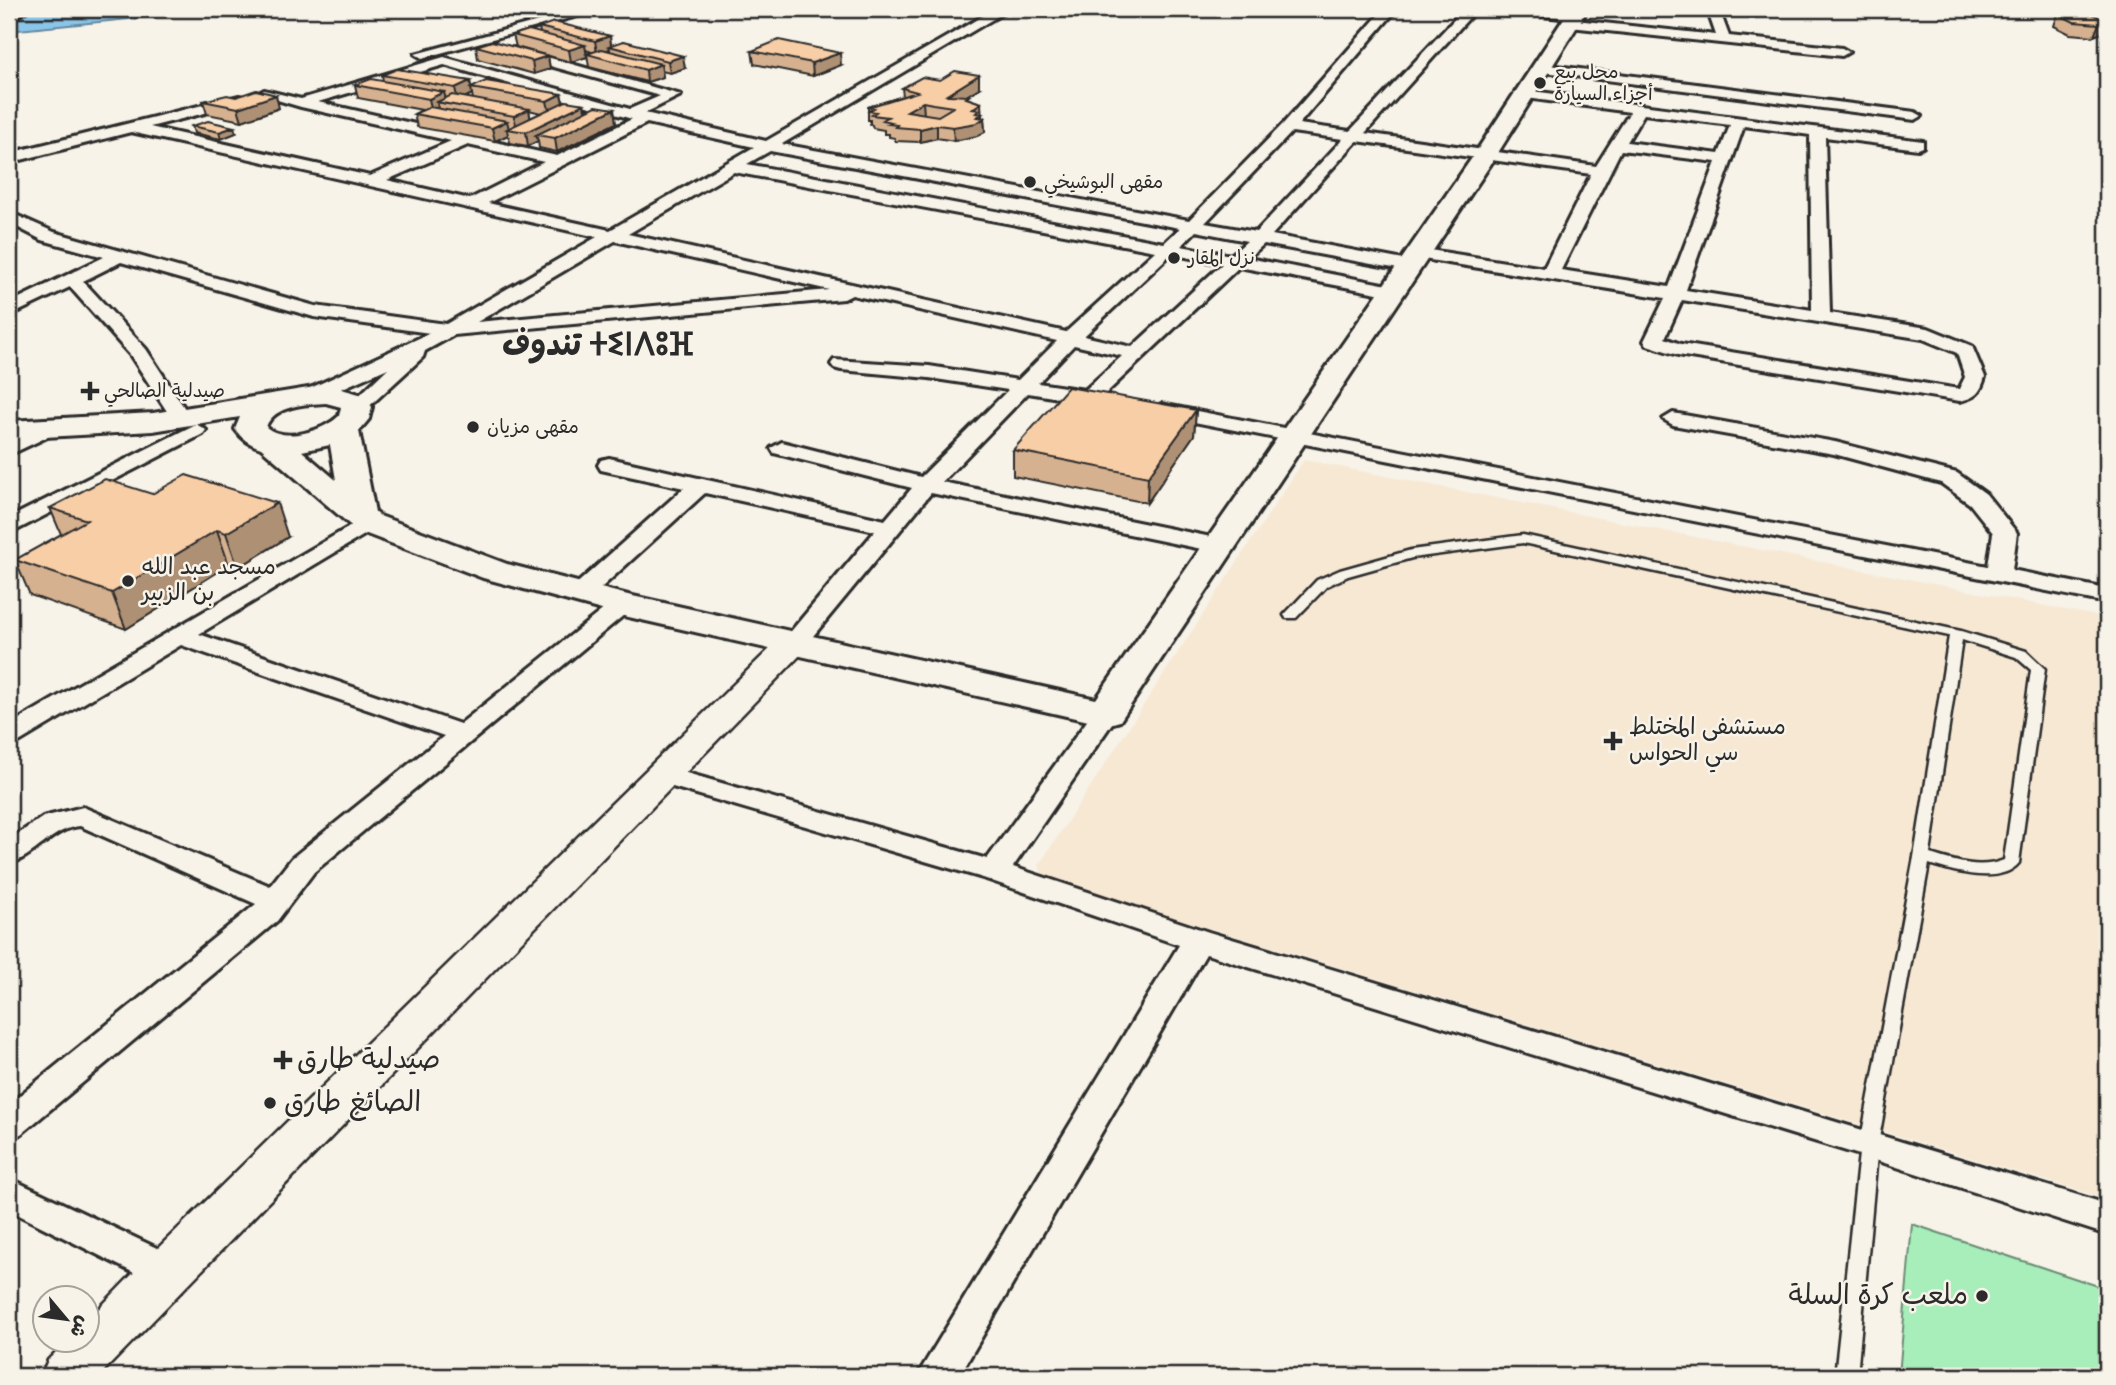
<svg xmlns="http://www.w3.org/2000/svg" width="2116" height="1385" font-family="Mynerve,'Playpen Sans Arabic','Noto Sans Tifinagh',sans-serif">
<rect width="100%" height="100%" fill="#f7f3e8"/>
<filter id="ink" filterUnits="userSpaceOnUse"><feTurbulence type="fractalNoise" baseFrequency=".0143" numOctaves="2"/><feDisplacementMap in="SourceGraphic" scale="14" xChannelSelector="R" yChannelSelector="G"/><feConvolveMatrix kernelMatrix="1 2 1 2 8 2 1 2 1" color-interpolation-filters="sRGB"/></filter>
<g filter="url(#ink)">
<path fill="#f7e8d4" d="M1304,460L2107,618V1199L1043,878L1039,865Z"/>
<path fill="#a7eebb" stroke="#698c73" stroke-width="2" d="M1912,1224L2107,1289V1376H1899Z"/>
<path fill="#8ac5ea" stroke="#64879e" stroke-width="2" d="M9,9H230L9,31Z"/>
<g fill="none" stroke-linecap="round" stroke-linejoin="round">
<defs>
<g id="service">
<path d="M2070,9H2077L2107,29V34Z"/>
<path d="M1523,535L1961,631L2026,651L2045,669L2019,863C2000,886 1952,871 1929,864L1878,1144L1857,1376H1835L1860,1144L1914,857L1949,636L1523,543L1412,558L1348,576L1327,586L1296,618H1286L1284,615L1317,580L1340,570L1411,550ZM1962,640L2016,657L2031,670L2004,860C1979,870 1954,861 1930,854Z"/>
</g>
<g id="minor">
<path d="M583,9H603L422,58L415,54Z"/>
<path d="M995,9H1010L782,144L1189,220L1283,124L1384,9H1397L1299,124L1350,131L1464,9H1477L1365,133L1596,166L1630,112L1519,97L1517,94L1524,90L1923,141V147L1918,149L1825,137L1830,313L1928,328L1972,346L1985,377C1980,393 1977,397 1960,401L1678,355L1647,345L1644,341L1665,298L1411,257L1408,253L1417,248L1544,268L1591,174L1357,141L1272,235L1409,261L1415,262L1418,266L1415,270L1409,271L1264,244L1248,258L1393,286L1399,287L1402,291L1399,295L1393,296L1239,267L1104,395L1106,398L1103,402L1096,404L1028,393L942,482L1221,539L1229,541L1233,546L1229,551L1221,553L931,493L804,647H786L782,642L875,531L705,493L590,598H572L569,593L572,588L684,488L601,470L598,465L601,460L609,458L885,520L912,488L774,453L771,448L782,442L921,477L1008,390L929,378L841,370L834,368L831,364L834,360L929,366L1018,380L1057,341L852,295L844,299L454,335L425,351L423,357L364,411L357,413L347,407L388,368L318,399H304L301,395L304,391L430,333L314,317L121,262L83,281L146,349L189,415L179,421L172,419L131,356L70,287L9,316V303L104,257L42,240L9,223V212L54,232L315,306L446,324L597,237L131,132L9,163V153L239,96L244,97V103L150,127L370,176L451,141L301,107L257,94L264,90L301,99L444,57L630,109L660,96L510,55V49L515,48L681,95L645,113L766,141ZM444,65L632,119L557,156L318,102ZM1644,114L1730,125L1719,154L1627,142ZM647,123L754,147L610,230L488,203ZM1744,126L1810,135L1812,310L1686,290ZM1292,132L1343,139L1256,232L1205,223ZM468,145L544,162L470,199L387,180ZM1621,150L1716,162L1669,287L1561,270ZM770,151L1180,228L1164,243L747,164ZM734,172L1155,251L1066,332L628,234ZM1196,231L1247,241L1231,255L1181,246ZM615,241L829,290L477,322ZM1171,254L1222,264L1132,347L1084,336ZM1682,300L1923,339L1957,353L1965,377L1959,389L1681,344L1665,338ZM1074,345L1122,356L1085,390L1038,383Z"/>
<path d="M1511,9L1575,12L1581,16L1575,20L1716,35L1707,9H1719L1729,36L1842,48L1849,52L1842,56L1570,27L1564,23L1570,19L1517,13Z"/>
<path d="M1541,64L1915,112L1922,116L1915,120L1536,71L1534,68Z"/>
<path d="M1161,404L1988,566L1993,533L1970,504L1941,483L1834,454L1673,425L1663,419L1673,413L1835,442L1957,473L1986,494L2017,533L2012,570L2107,589V603L1154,414L1151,410Z"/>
<path d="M53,421L60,423L63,427L60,431L9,455V441Z"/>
<path d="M196,424L206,430L203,434L9,534V518Z"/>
<path d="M368,516L379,523L376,528L199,634L460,724L615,600H633L636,605L314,872L277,921L21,1134L9,1138V1104L256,904L80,826C52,828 35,857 9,864V840L43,817L83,807L270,886L292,858L444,736L181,645L19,742L9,744V725Z"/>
<path d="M1106,705L1115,707L1119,713L1013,867L1209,932L2107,1204V1235L1869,1158L1206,954L959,1376H917L1179,945L983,878L652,781L648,775L652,769L662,766L987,859L1097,707Z"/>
<path d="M9,1178L180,1259L186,1271L180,1283L167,1287L154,1283L9,1210Z"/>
</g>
<path id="tertiary" d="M795,632L806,635L811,642L806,649L99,1376H41L48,1360L68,1340H88V1320L150,1256L784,635Z"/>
<g id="secondary">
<path d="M9,9H29L9,22Z"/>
<path d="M1570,9H1588L1496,156L1120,721L1106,725L624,616L483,578L356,530L261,448C249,444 242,439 235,429L240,417L153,431L9,439V421L153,413L327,385L363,395L372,407L369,419L359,431L375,512L380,516L507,564L628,595L1096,699L1474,155ZM326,403L341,407L339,416C323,431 285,443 266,427C274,405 306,404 326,403ZM330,445L336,480L302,451Z"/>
</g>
</defs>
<use href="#service" stroke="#2b2b2b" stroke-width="5"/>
<use href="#minor" stroke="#2b2b2b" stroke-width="6"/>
<use href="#tertiary" stroke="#2b2b2b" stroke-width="5"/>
<use href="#secondary" stroke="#2b2b2b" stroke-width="6"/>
<use href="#service" fill="#f7f3e8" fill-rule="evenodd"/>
<use href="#minor" fill="#f7f3e8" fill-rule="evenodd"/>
<use href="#tertiary" fill="#f7f3e8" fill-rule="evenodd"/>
<use href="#secondary" fill="#f7f3e8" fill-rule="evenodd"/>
</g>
<g fill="#d5b190" stroke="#2b2b2b" stroke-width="2" fill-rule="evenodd">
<path d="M775,9H812V14L803,17L775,12Z"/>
<path d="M2058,14L2107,19L2104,32L2094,36L2070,34L2054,26Z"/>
<path d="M539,27L610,36L611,45L624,41L685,68L670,73L662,71L663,77L647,82L589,67L587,54L592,52L586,50L587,57L571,62L516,47L513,35L540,33Z"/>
<path d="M476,46L548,56L550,69L534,74L478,59Z"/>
<path d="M752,51L841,65L813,76L754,64Z"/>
<path d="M2107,54V74L2102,71V67Z"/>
<path d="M382,75L470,81L471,88L561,94L563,102L584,104L585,111L616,123L557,152L539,148L538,141L528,146L510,143L508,135L495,141L417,127L414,114L422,110L358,98L355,85L383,81ZM472,94L473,99L465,98ZM529,110L541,113L530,118Z"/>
<path d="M902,88H979L966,96L969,99L981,103V114H982V118H984L985,132L977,136L954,141L937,138L920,142L895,141V138L889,137V134H884V130L873,128L872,125L870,124V120H868V107L903,96Z"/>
<path d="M203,101L279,108L242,121L207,114Z"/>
<path d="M192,126L236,133L221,139L194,133Z"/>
<path d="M1196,410L1194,435L1147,503L1013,476V450Z"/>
<path d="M50,508L288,537L238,568L229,565L126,629L30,595L15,560L61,534Z"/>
</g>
<g fill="#ae9075" stroke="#2b2b2b" stroke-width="2">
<path d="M810,9H812V14L803,17V11Z"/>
<path d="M2107,20L2104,32L2094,36L2099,24Z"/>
<path d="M610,36L611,46H609L610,49L597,53L595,41Z"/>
<path d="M585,45L587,57L571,62L569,50Z"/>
<path d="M840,53L841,65L813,76L812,63Z"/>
<path d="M548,56L550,69L534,74L532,61Z"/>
<path d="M683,56L685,68L670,73L668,61Z"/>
<path d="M661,64L663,77L647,82L646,70Z"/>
<path d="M979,75V88L950,106L947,95Z"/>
<path d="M470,81L472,94L458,101L455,88Z"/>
<path d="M444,92L447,104L437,102L438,109L432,112L429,99Z"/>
<path d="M561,94L564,107L550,114L547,101Z"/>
<path d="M276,95L279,108L242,121L238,108Z"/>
<path d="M923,102L924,115L907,111Z"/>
<path d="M981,103L982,120L984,118L985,132L977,136L954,141L953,127L972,109Z"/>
<path d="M584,104L586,117L536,135L538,141L528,146L526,132Z"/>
<path d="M529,109L531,122L517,129L514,116Z"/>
<path d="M614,109L616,123L557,152L555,138Z"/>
<path d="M507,121L509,129H507L508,135L495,141L492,128Z"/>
<path d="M937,125V138L920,142V129Z"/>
<path d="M234,127L236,133L221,139L219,132Z"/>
<path d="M1196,410L1194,435L1147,503L1148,477Z"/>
<path d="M277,503L288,537L238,568L226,533Z"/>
<path d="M217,530L229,565L126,629L112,593Z"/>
</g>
<g fill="#f8cea7" stroke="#2b2b2b" stroke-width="2" fill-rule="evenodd">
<path d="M789,9H810L803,11Z"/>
<path d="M2086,12L2107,20L2099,24L2074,22L2058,14Z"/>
<path d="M554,22L610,36L595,41L539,27Z"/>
<path d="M529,30L585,45L569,50L513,35Z"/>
<path d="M779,40L840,53L812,63L752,51Z"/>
<path d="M492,41L548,56L532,61L476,46Z"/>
<path d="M624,41L683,56L668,61L609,46Z"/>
<path d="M602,49L661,64L646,70L587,54Z"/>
<path d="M397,69L470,81L455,88L382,75Z"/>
<path d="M955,71L979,75L947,95L969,96L966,98L981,103L972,109L980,110L976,113L982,114L977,117L984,118L977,123L953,127L937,125L920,129L895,127L897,125L888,124L892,122L883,120L888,117L872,115L876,112L869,111L874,108L868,107L917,92L902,88L922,77L940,80ZM923,102L933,104L953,107L938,116L907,111Z"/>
<path d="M371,79L444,92L429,99L355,85Z"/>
<path d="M486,81L561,94L547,101L471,88Z"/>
<path d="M256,90L276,95L238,108L203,101L227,95L236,97Z"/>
<path d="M452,95L529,109L514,116L437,102Z"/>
<path d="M566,101L584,104L526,132L507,129Z"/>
<path d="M596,106L614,109L555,138L536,135Z"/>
<path d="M430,107L507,121L492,128L414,114Z"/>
<path d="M208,121L234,127L219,132L192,126Z"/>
<path d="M1068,387L1196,410L1148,477L1013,450Z"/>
<path d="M186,475L277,503L226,533L217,530L112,593L15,560L87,520L50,508L105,479L152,494Z"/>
</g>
</g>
<g fill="#2b2b2b" stroke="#f7f3e8" stroke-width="2.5">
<circle cx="1540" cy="83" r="7"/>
<circle cx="1030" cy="182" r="7"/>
<circle cx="1174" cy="258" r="7"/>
<path d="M86.5 380.5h7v7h7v7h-7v7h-7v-7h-7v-7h7z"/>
<circle cx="473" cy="427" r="7"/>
<circle cx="128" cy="581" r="7"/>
<path d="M1609.5 730.5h7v7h7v7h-7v7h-7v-7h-7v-7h7z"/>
<path d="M279.5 1049.5h7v7h7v7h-7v7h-7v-7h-7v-7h7z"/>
<circle cx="270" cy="1103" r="7"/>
<circle cx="1982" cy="1296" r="7"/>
</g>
<g text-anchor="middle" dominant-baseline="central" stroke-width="5" stroke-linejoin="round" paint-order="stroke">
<g font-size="19" fill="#2b2b2b" stroke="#f7f3e8" text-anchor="start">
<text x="1554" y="72">محل بيع<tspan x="1554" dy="22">أجزاء السيارة</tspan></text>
<text x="1044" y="182">مقهى البوشيخي</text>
<text x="1188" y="258">نزل المقار</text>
<text x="104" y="391">صيدلية الصالحي</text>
<text x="487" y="427">مقهى مزيان</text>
</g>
<g font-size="23" fill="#2b2b2b" stroke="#f7f3e8" text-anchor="start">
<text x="142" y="568">مسجد عبد الله<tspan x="142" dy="26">بن الزبير</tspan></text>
<text x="1629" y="728">مستشفى المختلط<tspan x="1629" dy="26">سي الحواس</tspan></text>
</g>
<g font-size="28" fill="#2b2b2b" stroke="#f7f3e8" text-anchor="start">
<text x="297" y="1060">صيدلية طارق</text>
<text x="284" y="1103">الصائغ طارق</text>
<text x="1968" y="1296" text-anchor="end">ملعب كرة السلة</text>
</g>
<g font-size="32" font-weight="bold" fill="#2b2b2b" stroke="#f7f3e8">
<text x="598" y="346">تندوف ⵜⵉⵏⴷⵓⴼ</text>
</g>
</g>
<rect width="2116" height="1385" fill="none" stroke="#f7f3e8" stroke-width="35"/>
<rect x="18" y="18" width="2081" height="1350" fill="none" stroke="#2b2b2b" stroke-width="2.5" filter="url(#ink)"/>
<g transform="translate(66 1319) rotate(119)"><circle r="33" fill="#f7f3e8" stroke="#a5a39c" stroke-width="2"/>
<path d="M0-5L12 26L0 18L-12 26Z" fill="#2b2b2b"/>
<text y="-10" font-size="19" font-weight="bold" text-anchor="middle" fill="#2b2b2b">ش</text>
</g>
</svg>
